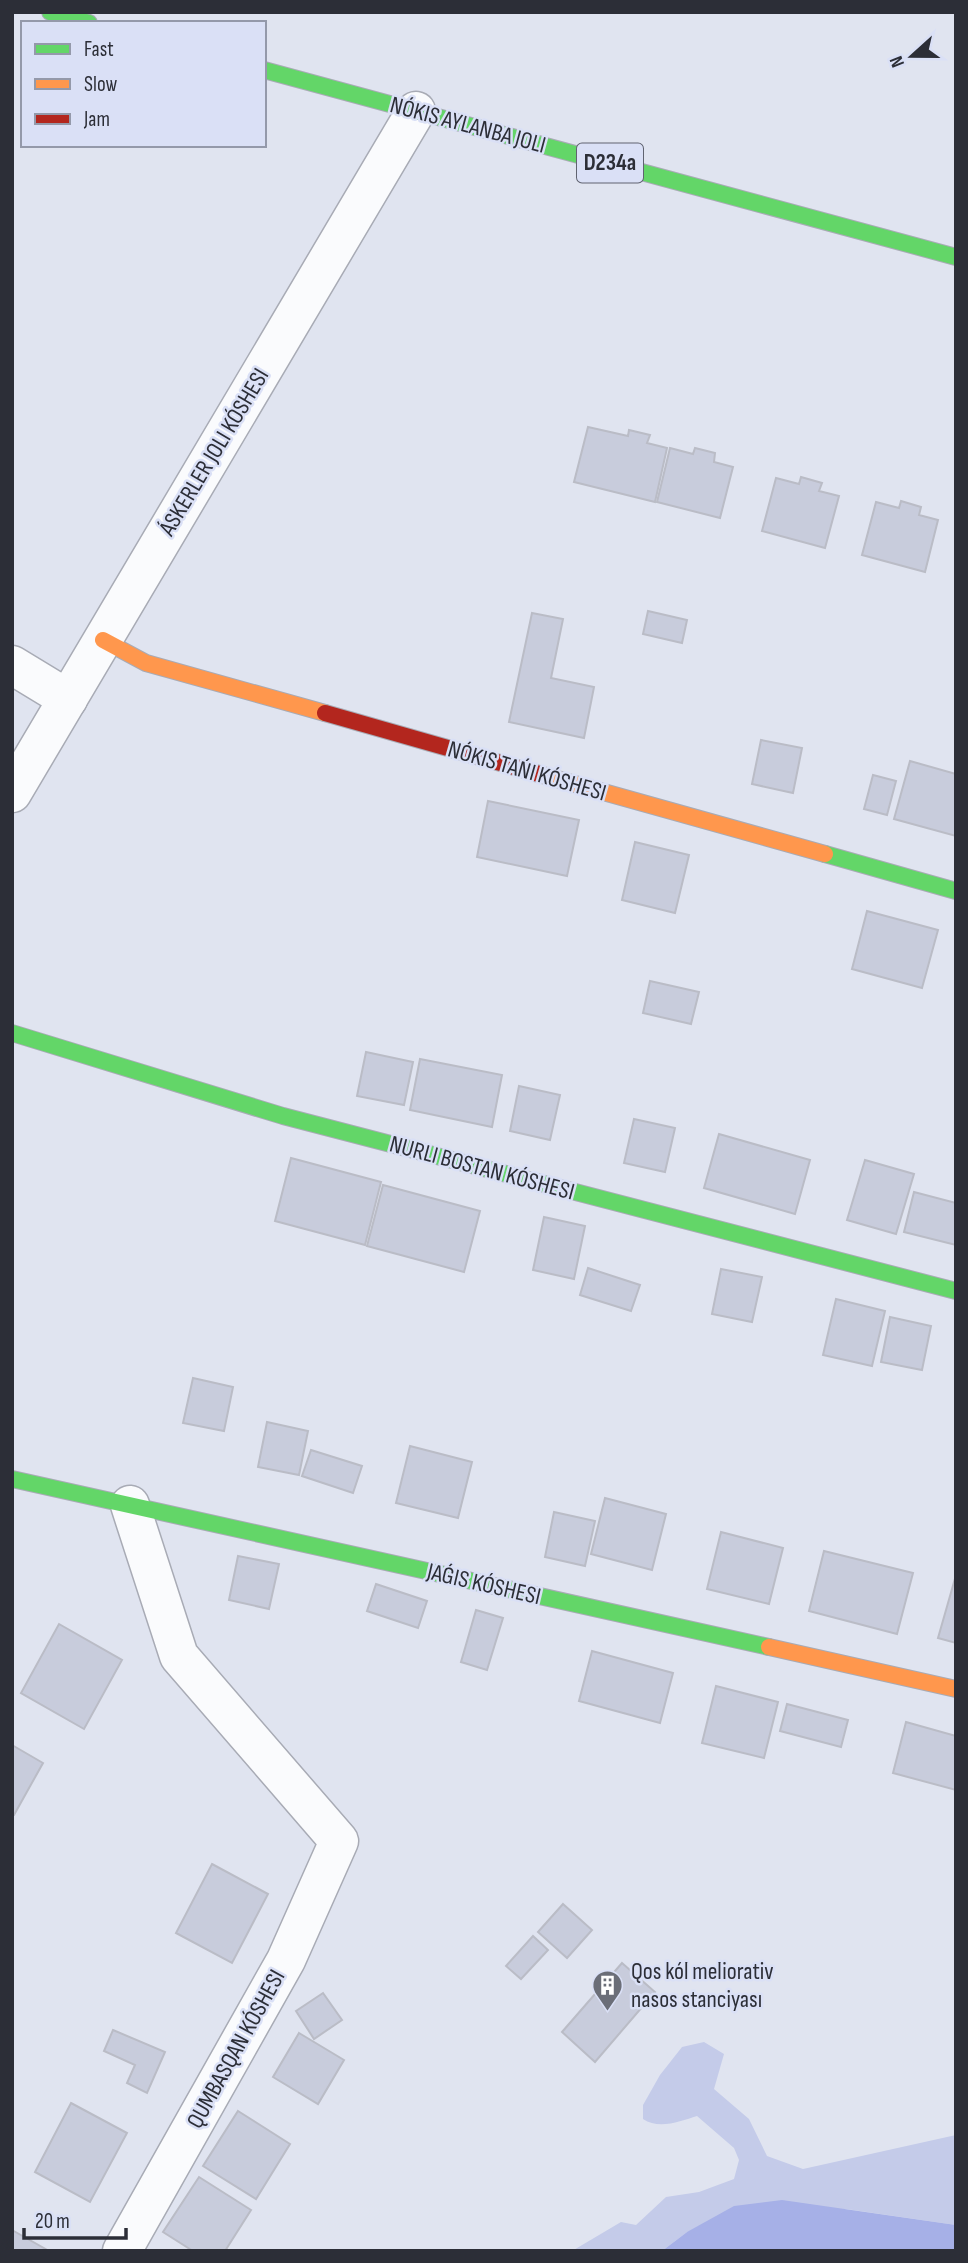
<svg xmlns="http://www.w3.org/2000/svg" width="968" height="2263" font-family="'Sofia Sans Condensed',sans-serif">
<rect width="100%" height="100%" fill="#e0e4f0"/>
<path fill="#c4cbe9" d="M704,2042L724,2054L714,2089L749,2119L767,2156L803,2169L956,2135V2225L846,2209L687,2232L662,2251H572L621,2222L636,2225L666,2197L699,2192L734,2179L739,2160L734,2148L697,2116C681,2121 659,2130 643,2119V2105L660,2075L682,2047Z"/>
<path fill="#a6b0e7" d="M782,2200L956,2225V2251H662L687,2232L734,2206Z"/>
<g fill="#c8ccdc" stroke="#babcc6" stroke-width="2">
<path d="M588,427L628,436L629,430L650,435L647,443L667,448L655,502L574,482Z"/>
<path d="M670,448L693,454L695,448L715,453L714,462L733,467L720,518L657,502Z"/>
<path d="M801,477L822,483L819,491L839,496L825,548L762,531L776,478L799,484Z"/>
<path d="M901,501L921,507L919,515L938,520L925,572L862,555L876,502L899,508Z"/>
<path d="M648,611L687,620L682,643L643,634Z"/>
<path d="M532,613L563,619L551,678L594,687L584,738L509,722Z"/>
<path d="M761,740L802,748L793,793L752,784Z"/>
<path d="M910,761L956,774V836L894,819Z"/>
<path d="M873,775L896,781L887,815L864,809Z"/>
<path d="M488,801L579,820L567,876L477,857Z"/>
<path d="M635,842L689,855L675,913L622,900Z"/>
<path d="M867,911L938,930L922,988L852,969Z"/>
<path d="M650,981L699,992L691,1024L643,1013Z"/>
<path d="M366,1052L413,1062L404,1105L357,1096Z"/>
<path d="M420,1059L502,1075L492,1127L410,1110Z"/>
<path d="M519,1086L560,1095L550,1140L510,1131Z"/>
<path d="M634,1119L675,1128L665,1172L624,1163Z"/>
<path d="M719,1134L810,1160L795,1214L704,1188Z"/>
<path d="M291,1158L381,1182L365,1245L275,1221Z"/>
<path d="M865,1160L914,1174L896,1234L847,1220Z"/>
<path d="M383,1185L480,1211L464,1272L367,1246Z"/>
<path d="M914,1192L956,1203V1245L904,1232Z"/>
<path d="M544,1217L585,1226L574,1279L533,1270Z"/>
<path d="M588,1268L640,1285L631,1311L580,1295Z"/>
<path d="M721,1269L762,1277L752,1322L712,1314Z"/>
<path d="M836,1299L885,1311L872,1366L823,1355Z"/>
<path d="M890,1317L931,1326L922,1370L881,1362Z"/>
<path d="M193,1378L233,1387L224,1431L183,1423Z"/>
<path d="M267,1422L308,1431L299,1475L258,1467Z"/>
<path d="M410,1446L472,1462L458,1518L396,1503Z"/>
<path d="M311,1450L362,1466L353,1493L302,1476Z"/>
<path d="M605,1498L666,1514L652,1570L591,1554Z"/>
<path d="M554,1512L595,1521L585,1566L545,1557Z"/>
<path d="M721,1532L783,1548L769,1604L707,1589Z"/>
<path d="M824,1551L913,1573L897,1634L809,1611Z"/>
<path d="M238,1556L279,1564L269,1609L229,1600Z"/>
<path d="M956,1575V1643L938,1638Z"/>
<path d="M376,1584L427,1601L418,1628L367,1611Z"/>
<path d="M476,1610L503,1618L487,1670L461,1662Z"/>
<path d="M59,1624L122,1660L84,1729L21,1693Z"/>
<path d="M592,1651L673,1673L660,1723L579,1701Z"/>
<path d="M716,1686L778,1702L764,1758L702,1743Z"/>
<path d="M787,1704L848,1720L841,1747L780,1731Z"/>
<path d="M906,1722L956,1736V1790L893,1773Z"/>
<path d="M12,1745L43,1763L14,1815H12Z"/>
<path d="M212,1864L268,1894L232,1963L176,1933Z"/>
<path d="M563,1904L592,1930L567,1958L538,1932Z"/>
<path d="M533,1936L548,1950L521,1979L506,1966Z"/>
<path d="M622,1963L655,1992L595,2062L562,2032Z"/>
<path d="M323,1993L342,2020L314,2039L296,2011Z"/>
<path d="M113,2030L165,2052L147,2093L127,2083L135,2065L104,2051Z"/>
<path d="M299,2033L344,2060L318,2104L273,2077Z"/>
<path d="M71,2103L127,2133L90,2202L35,2172Z"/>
<path d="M238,2111L290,2144L256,2199L203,2166Z"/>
<path d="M199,2177L251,2210L225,2251H193L163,2232Z"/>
<path d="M12,2230L49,2251H12Z"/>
</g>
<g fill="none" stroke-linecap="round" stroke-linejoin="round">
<defs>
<g id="street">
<path d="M12,665L68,699"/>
<path d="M12,793L416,111"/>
<path d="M122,2251L286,1960L339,1841L179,1656L130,1505"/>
</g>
<g id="fast">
<path d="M50,12L89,23"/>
<path d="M264,70L956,257"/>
<path d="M825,854L956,891"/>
<path d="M12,1033L283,1116L956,1291"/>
<path d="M12,1479L769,1647"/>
</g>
<g id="slow">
<path d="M103,640L146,663L325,713"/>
<path d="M539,774L825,854"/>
<path d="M769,1647L956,1689"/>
</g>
<path id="jam" d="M325,713L539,774"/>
</defs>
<use href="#street" stroke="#a8abb5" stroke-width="41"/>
<use href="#fast" stroke="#a8abb5" stroke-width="18"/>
<use href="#slow" stroke="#a8abb5" stroke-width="18"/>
<use href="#jam" stroke="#a8abb5" stroke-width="18"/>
<use href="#street" stroke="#fafbfd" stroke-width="38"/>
<use href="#fast" stroke="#63d668" stroke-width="16"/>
<use href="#slow" stroke="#ff974d" stroke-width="16"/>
<use href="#jam" stroke="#b3261e" stroke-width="16"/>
</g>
<defs>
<symbol id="building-pin" viewBox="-11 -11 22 30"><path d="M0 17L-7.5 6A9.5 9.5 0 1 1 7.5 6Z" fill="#6b6e78" stroke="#dae0f6"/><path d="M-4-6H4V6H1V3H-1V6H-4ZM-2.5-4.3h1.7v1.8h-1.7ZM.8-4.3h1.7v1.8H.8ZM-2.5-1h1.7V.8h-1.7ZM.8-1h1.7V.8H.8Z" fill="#fff"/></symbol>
</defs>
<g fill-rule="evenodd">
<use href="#building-pin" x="590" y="1968" width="35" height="47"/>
</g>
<g text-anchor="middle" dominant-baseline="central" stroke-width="5" stroke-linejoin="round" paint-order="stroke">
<rect fill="#dae0f6" stroke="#606370" stroke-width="2" x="577" y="143.5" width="66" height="39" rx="5"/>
<g font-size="23" font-weight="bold" fill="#2c2e37">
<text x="610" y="163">D234a</text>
</g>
<g font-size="24" fill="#2c2e37" stroke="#dae0f6">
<text transform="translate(468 125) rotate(15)">NÓKIS AYLANBA JOLI</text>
<text transform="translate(214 452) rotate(-59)">ÁSKERLER JOLI KÓSHESI</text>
<text transform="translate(527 771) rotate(16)">NÓKIS TAŃI KÓSHESI</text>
<text transform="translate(482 1168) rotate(15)">NURLI BOSTAN KÓSHESI</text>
<text transform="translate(484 1584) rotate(13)">JAǴIS KÓSHESI</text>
<text transform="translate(236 2049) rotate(-61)">QUMBASQAN KÓSHESI</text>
</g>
<g font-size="24" fill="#2c2e37" stroke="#dae0f6" text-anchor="start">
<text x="631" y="1971">Qos kól meliorativ<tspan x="631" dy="28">nasos stanciyası</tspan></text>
</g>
</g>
<rect width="968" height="2263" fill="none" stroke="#2c2e37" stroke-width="28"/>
<rect x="21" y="21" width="245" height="126" fill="#dae0f6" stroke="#9499aa" stroke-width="2"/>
<rect x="35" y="44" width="35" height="10" fill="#63d668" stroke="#9499aa" stroke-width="2"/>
<text x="84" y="56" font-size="21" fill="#2c2e37">Fast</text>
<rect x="35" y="79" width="35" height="10" fill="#ff974d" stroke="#9499aa" stroke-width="2"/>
<text x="84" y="91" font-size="21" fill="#2c2e37">Slow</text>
<rect x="35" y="114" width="35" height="10" fill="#b3261e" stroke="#9499aa" stroke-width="2"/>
<text x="84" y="126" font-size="21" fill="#2c2e37">Jam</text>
<g transform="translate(912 56) rotate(249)" stroke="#dae0f6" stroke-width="5" paint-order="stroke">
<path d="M0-5L12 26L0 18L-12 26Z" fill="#2c2e37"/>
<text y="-10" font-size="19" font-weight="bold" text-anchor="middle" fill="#2c2e37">N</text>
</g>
<path d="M24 2228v10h102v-10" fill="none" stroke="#2c2e37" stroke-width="3.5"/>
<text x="35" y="2228" font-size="21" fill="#2c2e37" stroke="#dae0f6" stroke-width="5" paint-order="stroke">20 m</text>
</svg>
